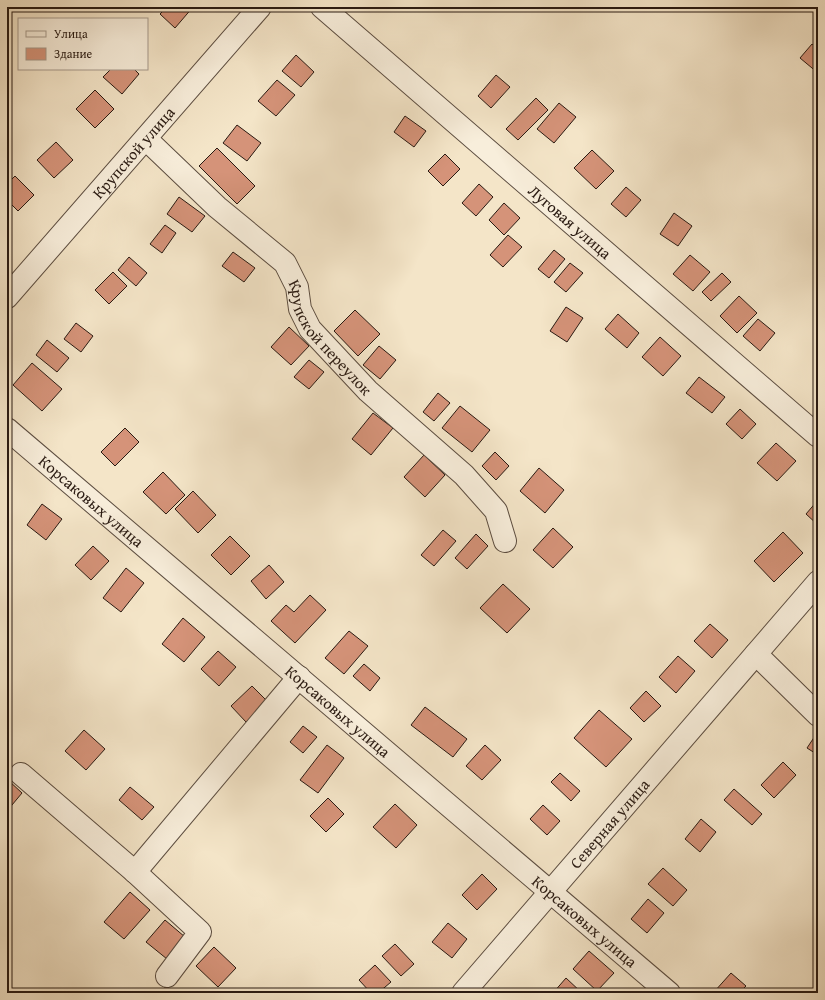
<svg xmlns="http://www.w3.org/2000/svg" width="825" height="1000" font-family="'Gentium Book Plus',serif">
<rect width="100%" height="100%" fill="#f4e5c8"/>
<filter id="stains"><feTurbulence type="fractalNoise" baseFrequency=".005" numOctaves="4"/><feColorMatrix values="0 0 0 0 .2 0 0 0 0 .09 0 0 0 0 .02 0 0 0 .5 -.17"/></filter>
<radialGradient id="worn" r=".72"><stop offset=".6" stop-color="#630" stop-opacity="0"/><stop offset="1" stop-color="#630" stop-opacity=".3"/></radialGradient>
<g fill="#d59379" stroke="#291a12">
<path d="M167,7H193L175,28L160,14Z"/>
<path d="M812,44L818,49V73L800,58Z"/>
<path d="M296,55L314,72L301,87L282,71Z"/>
<path d="M111,69H134L139,74L122,94L103,77Z"/>
<path d="M496,75L510,87L491,108L478,96Z"/>
<path d="M277,80L295,95L276,116L258,101Z"/>
<path d="M95,90L114,109L95,128L76,109Z"/>
<path d="M536,98L548,110L518,140L506,129Z"/>
<path d="M559,103L576,117L554,143L537,129Z"/>
<path d="M405,116L426,131L414,147L394,132Z"/>
<path d="M237,125L261,143L247,161L223,143Z"/>
<path d="M56,142L73,160L54,178L37,160Z"/>
<path d="M217,148L255,186L237,204L199,166Z"/>
<path d="M592,150L614,171L596,189L574,168Z"/>
<path d="M445,154L460,169L443,186L428,171Z"/>
<path d="M15,176L34,195L18,211L7,200V184Z"/>
<path d="M479,184L493,197L476,216L462,203Z"/>
<path d="M626,187L641,200L626,217L611,204Z"/>
<path d="M179,197L205,216L192,232L167,214Z"/>
<path d="M504,203L520,218L504,235L489,220Z"/>
<path d="M674,213L692,226L678,246L660,234Z"/>
<path d="M165,225L176,233L162,253L150,244Z"/>
<path d="M508,235L522,247L503,267L490,255Z"/>
<path d="M554,250L565,259L549,278L538,269Z"/>
<path d="M233,252L255,268L244,282L222,266Z"/>
<path d="M690,255L710,272L693,291L673,274Z"/>
<path d="M129,257L147,273L136,286L118,270Z"/>
<path d="M570,263L583,273L566,292L554,282Z"/>
<path d="M113,272L127,286L109,304L95,290Z"/>
<path d="M722,273L731,282L711,301L702,292Z"/>
<path d="M739,296L757,313L737,333L720,316Z"/>
<path d="M566,307L583,318L567,342L550,331Z"/>
<path d="M355,310L380,334L358,356L334,331Z"/>
<path d="M618,314L639,333L627,348L605,329Z"/>
<path d="M758,319L775,333L760,351L743,336Z"/>
<path d="M76,323L93,336L81,352L64,339Z"/>
<path d="M289,327L309,346L291,365L271,347Z"/>
<path d="M660,337L681,356L663,376L642,357Z"/>
<path d="M47,340L69,358L57,372L36,355Z"/>
<path d="M379,346L396,360L380,379L363,365Z"/>
<path d="M309,360L324,372L309,389L294,377Z"/>
<path d="M32,363L62,389L42,411L13,385Z"/>
<path d="M699,377L725,397L712,413L686,393Z"/>
<path d="M438,393L450,403L434,421L423,412Z"/>
<path d="M460,406L490,430L472,452L442,428Z"/>
<path d="M740,409L756,424L742,439L726,424Z"/>
<path d="M373,413L393,428L371,455L352,439Z"/>
<path d="M125,428L139,442L115,466L101,452Z"/>
<path d="M776,443L796,461L777,481L757,463Z"/>
<path d="M495,452L509,466L496,480L482,466Z"/>
<path d="M424,455L445,475L425,497L404,477Z"/>
<path d="M539,468L564,490L545,513L520,491Z"/>
<path d="M163,472L185,495L166,514L143,492Z"/>
<path d="M193,491L216,515L198,533L175,509Z"/>
<path d="M818,500V525L806,514Z"/>
<path d="M42,504L62,519L46,540L27,525Z"/>
<path d="M553,528L573,547L553,568L533,550Z"/>
<path d="M443,530L456,541L434,566L421,555Z"/>
<path d="M783,532L803,553L774,582L754,561Z"/>
<path d="M476,534L488,546L467,569L455,558Z"/>
<path d="M230,536L250,556L231,575L211,555Z"/>
<path d="M93,546L109,561L91,580L75,565Z"/>
<path d="M269,565L284,582L266,599L251,581Z"/>
<path d="M126,568L144,583L121,612L103,598Z"/>
<path d="M503,584L530,609L507,633L480,608Z"/>
<path d="M310,595L326,610L295,643L271,621L286,605L294,612Z"/>
<path d="M183,618L205,637L184,662L162,644Z"/>
<path d="M710,624L728,640L712,658L694,641Z"/>
<path d="M349,631L368,646L344,674L325,658Z"/>
<path d="M218,651L236,667L219,686L201,669Z"/>
<path d="M678,656L695,671L676,693L659,677Z"/>
<path d="M364,664L380,678L370,691L353,676Z"/>
<path d="M252,686L267,701L246,722L231,706Z"/>
<path d="M646,691L661,706L644,722L630,708Z"/>
<path d="M425,707L467,739L453,757L411,725Z"/>
<path d="M599,710L632,739L606,767L574,738Z"/>
<path d="M303,726L317,737L303,753L290,742Z"/>
<path d="M84,730L105,749L86,770L65,751Z"/>
<path d="M815,736L818,737V755L807,748Z"/>
<path d="M327,745L344,758L318,793L300,780Z"/>
<path d="M485,745L501,760L482,780L466,766Z"/>
<path d="M783,762L796,775L774,798L761,785Z"/>
<path d="M560,773L580,791L571,801L551,782Z"/>
<path d="M8,780L22,793L7,811V781Z"/>
<path d="M130,787L154,807L142,820L119,800Z"/>
<path d="M734,789L762,814L752,825L724,800Z"/>
<path d="M328,798L344,814L326,832L310,816Z"/>
<path d="M395,804L417,825L396,848L373,827Z"/>
<path d="M543,805L560,821L547,835L530,819Z"/>
<path d="M701,819L716,832L700,852L685,839Z"/>
<path d="M663,868L687,890L673,906L648,884Z"/>
<path d="M482,874L497,889L477,910L462,895Z"/>
<path d="M130,892L150,910L124,939L104,922Z"/>
<path d="M648,899L664,913L647,933L631,919Z"/>
<path d="M165,920L185,937L167,959L146,942Z"/>
<path d="M448,923L467,939L452,958L432,942Z"/>
<path d="M395,944L414,964L401,976L382,956Z"/>
<path d="M214,947L236,968L218,987L196,966Z"/>
<path d="M589,951L614,973L597,991L573,969Z"/>
<path d="M375,965L391,982L378,993H371L359,980Z"/>
<path d="M731,973L746,986L739,993H715L714,992Z"/>
<path d="M566,978L582,993H553Z"/>
<path d="M166,986L174,993H161Z"/>
</g>
<g fill="none" stroke-linecap="round" stroke-linejoin="round">
<defs>
<g id="minor">
<path id="s1" d="M322,7L818,436"/>
<path id="s2" d="M146,139L217,207L285,263L297,287L300,309L310,329L368,391L464,475L496,511L505,541"/>
<path id="s3" d="M7,297L260,7"/>
<path d="M756,654L818,715"/>
<path d="M21,774L135,872L200,932L167,976"/>
<path d="M135,872L299,677"/>
<path id="s4" d="M463,993L818,582"/>
</g>
<g id="tertiary">
<path id="s5" d="M7,429L669,993"/>
</g>
</defs>
<use href="#minor" stroke="#5c4d40" stroke-width="24"/>
<use href="#tertiary" stroke="#5c4d40" stroke-width="24"/>
<use href="#minor" stroke="#f8eedb" stroke-width="22"/>
<use href="#tertiary" stroke="#f8eedb" stroke-width="22"/>
</g>
<g text-anchor="middle" dominant-baseline="central" stroke-width="4" stroke-linejoin="round" paint-order="stroke">
<g font-size="16" fill="#291a12" stroke="#f8eedb">
<text stroke="none"><textPath href="#s3" startOffset="192">Крупской улица</textPath></text>
<text stroke="none"><textPath href="#s1" startOffset="328">Луговая улица</textPath></text>
<text stroke="none"><textPath href="#s2" startOffset="275">Крупской переулок</textPath></text>
<text stroke="none"><textPath href="#s5" startOffset="111">Корсаковых улица</textPath></text>
<text stroke="none"><textPath href="#s5" startOffset="435">Корсаковых улица</textPath></text>
<text stroke="none"><textPath href="#s4" startOffset="224">Северная улица</textPath></text>
<text stroke="none"><textPath href="#s5" startOffset="759">Корсаковых улица</textPath></text>
</g>
</g>
<rect width="825" height="1000" fill="none" stroke="#f4e5c8" stroke-width="24"/>
<rect x="8" y="8" width="809" height="984" fill="none" stroke="#291a12" stroke-width="2"/>
<rect x="12" y="12" width="801" height="976" fill="none" stroke="#291a12"/>
<rect x="18" y="18" width="130" height="52" fill="#f8eedb" stroke="#a5998b"/>
<rect x="26" y="31" width="20" height="6" fill="#f8eedb" stroke="#a5998b"/>
<text x="54" y="38" font-size="12" fill="#291a12">Улица</text>
<rect x="26" y="48" width="20" height="12" fill="#d59379" stroke="#a5998b"/>
<text x="54" y="58" font-size="12" fill="#291a12">Здание</text>
<rect width="100%" height="100%" filter="url(#stains)"/>
<rect width="100%" height="100%" fill="url(#worn)"/>
</svg>
